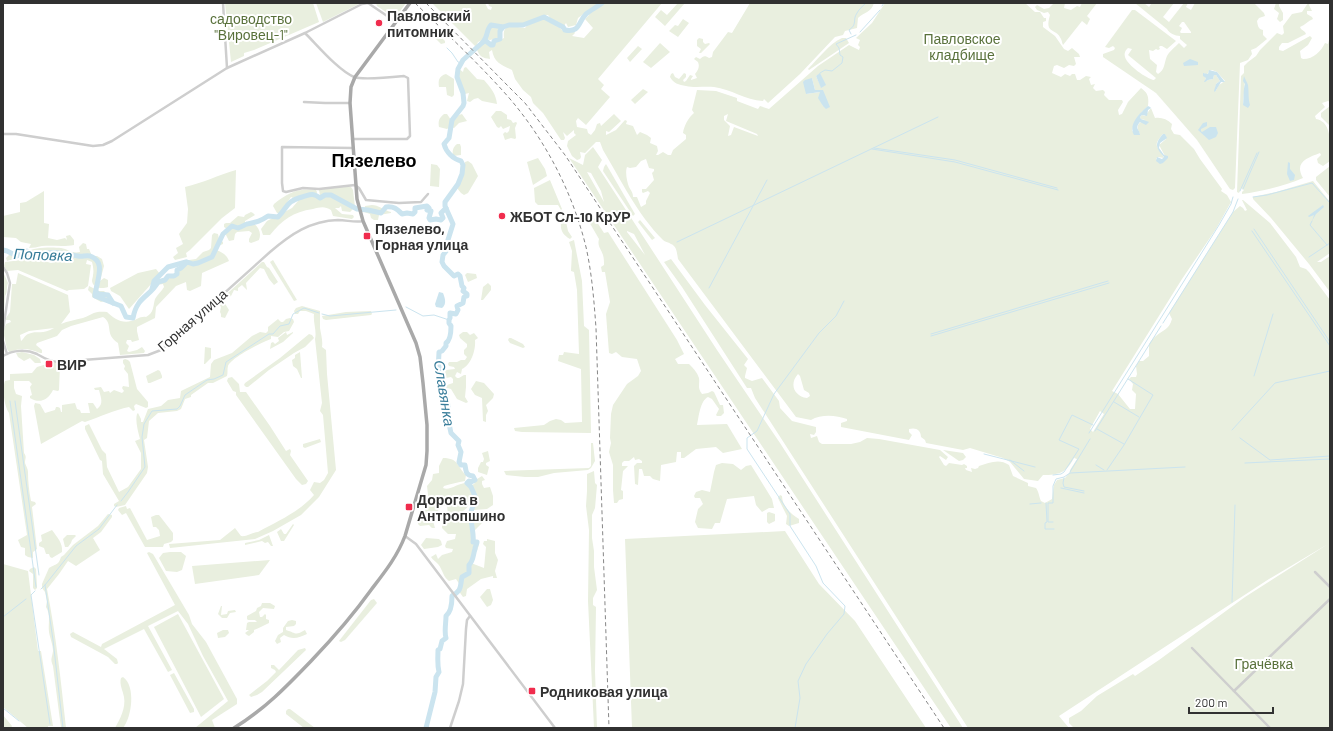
<svg xmlns="http://www.w3.org/2000/svg" width="1333" height="731" font-family="Barlow,sans-serif">
<rect width="100%" height="100%" fill="#fff"/>
<g fill="#e9efdf" fill-rule="evenodd">
<path d="M225,3H313L319,22L254,50L244,53V56L231,62Z"/>
<path d="M316,3H361L323,22Z"/>
<path d="M376,3H406L395,18L377,6Z"/>
<path d="M432,3L479,4L485,3L488,9L491,10L492,7L489,6L488,3H662L598,79L604,85L601,89L610,97L586,125L578,118L576,121L577,127L587,129L588,133L591,135L595,130L597,124L600,123L601,126L614,114L621,121L609,132L606,131V135L616,130L625,120L627,121L626,124L633,126L637,135L640,132L647,135L651,138L650,143L657,146L658,151L656,155H658L663,152L668,155H671L673,150L686,139V135L683,133C684,126 688,118 694,113L692,110L697,90L716,91L737,98V101L758,109L760,106L769,109L818,66L849,45L859,50L860,47L858,45L860,40L856,38L872,23L885,3H1025L1035,12H1040L1044,18H1046V21L1043,22V27L1055,36L1064,49L1068,51L1072,48L1079,54L1080,57H1074L1076,64L1074,66L1069,65L1064,68L1057,65L1054,66L1052,73L1061,77L1065,74L1070,76L1072,74H1075L1077,80H1080L1086,76L1091,77L1089,79L1091,85L1095,84L1093,88L1096,91L1103,90L1105,92L1104,95L1109,100H1122L1123,102L1118,110L1119,115L1122,114L1128,102L1141,88C1148,93 1149,97 1148,106C1140,113 1134,120 1132,131L1140,134C1136,127 1137,123 1145,120L1141,119L1140,117L1142,115L1145,116L1151,108L1155,118C1161,117 1167,119 1172,124L1171,129L1174,134L1180,135L1194,149L1200,159L1222,189L1221,191L1227,195L1231,202L1216,229L1182,279L1112,391L1118,394L1130,409H1135L1136,394L1132,390L1133,384L1129,379L1131,377H1136L1137,374L1136,366L1139,361H1143L1149,356V344C1151,341 1153,338 1156,336C1164,329 1169,330 1172,319L1169,313L1233,212L1240,206L1243,208L1245,211L1247,210L1242,200H1243L1270,223L1296,257L1300,267L1306,269L1309,272L1330,300V728H1074L1069,723V718L1081,711L1097,696L1133,674L1135,676L1159,660L1245,597L1328,544L1269,579L1059,716L1069,728H968L755,398L751,388H747L682,287L664,262L671,259L705,305L748,359L744,365L747,368L745,376V378L752,381L762,378L779,401L780,408L792,421L816,427V432L814,435L810,434L811,438L817,436L819,442L822,444H851L860,442L867,438L879,439L940,450L948,457L946,460L940,456L939,457L944,465L946,466L949,463L962,465L964,464L967,466V468H965L966,470L972,472L971,468L975,469L978,468L979,466C989,463 999,458 1009,465L1013,476L1028,483V486L1036,488C1039,492 1039,497 1041,501L1045,503L1052,499L1054,485L1057,480L1065,478L1070,472V470L1077,459L1074,458C1066,473 1059,475 1043,475L1038,481L1024,479L1010,462L1003,458L970,448L963,450L926,443L925,440L921,437C921,430 916,427 909,429V432L912,435L909,440L841,427V423L847,421V419C836,415 821,414 811,420L796,417L678,259C677,254 677,246 671,244C668,242 665,242 663,240C637,214 621,180 603,150L600,142H596L585,153L580,152L581,157L580,159L577,160L572,156L567,146L568,141L576,135L574,133V130L567,136L563,132L565,138L564,140H561L543,113L533,103L531,97L523,90L515,79L512,70C502,65 494,63 492,50L489,52L490,59C483,58 480,57 477,50L484,42H486L490,47H494L495,45L494,43L504,38C502,21 514,27 525,28L528,24L545,19L558,26L563,31H574L575,33L572,36L584,38L593,28L585,19L589,15V10L578,18L576,25L568,27L566,23L564,26L551,19L548,15H544L525,23L503,25L500,29L499,38L490,40L485,39L478,42L476,47ZM820,74L825,85L821,87L816,76ZM812,78L815,90H823V106L820,95V92L806,94ZM728,114L726,121L757,134L758,136L734,127L731,135L728,136L730,126L724,120V116ZM1163,134H1165L1166,139L1159,145L1165,156L1163,163L1156,159L1158,157L1164,158C1159,147 1151,147 1163,134ZM646,159L649,168L654,169V171L652,173L654,180L646,189H642V192L643,193L648,191L650,193L646,201V204L641,207L637,197H633C633,192 631,191 629,187C627,182 625,172 627,167L630,168L636,167L641,161ZM798,374L800,376L804,390L809,393L810,396L807,398C794,396 789,384 798,374ZM1100,411L1104,414L1093,432L1090,429Z"/>
<path d="M678,3H685L665,26L655,17L661,10L667,15Z"/>
<path d="M750,3H874C871,13 864,12 858,18L857,28L845,31L843,35L835,37L800,74L768,103L764,99L763,101C745,100 731,89 714,87C705,86 695,88 686,86C679,85 673,83 670,77L671,74L673,73L675,77L679,79L684,73L686,74V77L683,80L684,82L686,81L690,75L693,76L691,79V80L697,78L695,74C698,70 700,67 698,62L694,59L696,57L700,59C703,56 705,55 709,58L712,57L713,52L728,32L732,33Z"/>
<path d="M1054,3H1065L1064,8L1071,10L1077,6L1080,7L1082,3H1097L1087,16L1090,19L1087,25L1082,21L1063,45C1062,43 1062,41 1061,39C1056,27 1044,35 1050,15L1048,12L1044,13L1037,10L1035,7L1037,5L1044,9L1049,8Z"/>
<path d="M1135,3H1144L1149,7L1152,3H1174L1163,17L1169,22L1184,3H1188L1186,7L1191,10L1195,3H1254L1264,13L1265,16L1259,18L1257,21C1258,26 1258,29 1263,30V35L1267,39L1256,48L1251,50L1252,54L1248,60L1240,63L1235,188L1233,190L1230,189L1197,140L1156,93L1103,57V54L1114,50L1115,48L1113,46L1109,48L1105,47L1132,10H1135L1176,41L1167,49L1162,46H1160L1159,47L1160,49L1158,50L1156,49L1153,51L1149,50L1150,59L1157,65L1156,72L1158,74C1165,70 1164,63 1167,56C1169,52 1175,47 1179,43L1184,48L1187,45L1180,39V36C1175,36 1169,33 1167,29ZM1182,22H1184L1191,32V33H1181L1180,32L1182,28L1179,26ZM1128,48L1132,49L1128,55L1156,78L1154,80C1147,79 1127,65 1125,57C1124,53 1125,51 1128,48ZM1212,70L1217,72L1225,81L1219,85L1215,92L1216,84L1220,81L1216,75H1214L1213,79L1208,80L1206,81L1205,80L1206,78L1204,73L1207,75L1209,71Z"/>
<path d="M1276,3H1279V6L1283,13V20L1280,22L1277,19L1279,13L1274,9Z"/>
<path d="M1308,3H1310L1309,5L1312,11H1307V14L1312,17L1313,19C1308,21 1305,25 1300,27L1301,29L1305,32L1306,34L1288,43H1282L1279,47V50L1283,51L1310,36L1312,38L1308,45L1300,51L1301,58L1303,59C1314,59 1321,51 1325,43L1328,44L1330,36V102L1328,101L1322,103L1325,107L1315,116L1316,119C1333,122 1330,146 1330,161L1323,166L1318,163L1317,159L1321,155L1320,153C1307,158 1294,162 1303,178C1284,186 1263,191 1242,194V192L1244,190L1241,188L1239,193L1237,192L1241,76L1244,73V66L1248,62L1256,56L1260,50L1277,33L1282,35L1284,33L1283,26L1292,14L1302,12ZM1245,80C1249,90 1248,95 1243,105Z"/>
<path d="M683,19L689,23L678,37L669,31L675,25L678,26Z"/>
<path d="M435,33H437L445,41V43L441,44L435,38Z"/>
<path d="M699,38L703,39V42L705,44L709,43L710,44L701,53H699L701,49L697,46V40Z"/>
<path d="M842,38H846L849,43L809,70L808,69C819,58 829,44 842,38Z"/>
<path d="M660,43L670,52L651,68L643,62Z"/>
<path d="M638,46L642,49L630,62L627,58Z"/>
<path d="M466,67L477,79L484,80C491,88 496,94 497,104L482,101L478,98L474,99L470,102L467,101L469,93L465,94L457,74L459,69L463,72L464,68Z"/>
<path d="M446,74L454,79V95L452,97L447,95L446,87H439C438,80 439,76 446,74Z"/>
<path d="M643,89L648,92L635,104L631,100Z"/>
<path d="M1330,106V126L1321,117V113Z"/>
<path d="M496,111H501L507,115V119L511,120L513,123L516,122L517,123L515,128L516,138L515,139L511,138L505,140L503,134L505,132L507,133L509,131L510,126L503,129L501,126L499,128L497,127L491,117Z"/>
<path d="M444,114H447L451,120H454L459,115L462,114L467,121L459,123L454,128L450,127L447,129L439,127C438,121 439,118 444,114Z"/>
<path d="M457,144H460L461,147V155L453,156C452,151 453,147 457,144Z"/>
<path d="M593,147L602,160L598,167L717,350L780,443L963,728H951L569,158L583,165L585,155ZM587,172L591,173L601,191L604,202ZM627,231L634,234L645,255L627,232Z"/>
<path d="M538,158L545,169L547,176L533,185L527,162Z"/>
<path d="M468,161L472,164L478,176L468,193L464,195L461,193L457,188L463,175L465,162Z"/>
<path d="M431,164L437,165L440,169L439,187L430,186Z"/>
<path d="M606,164L635,214L633,216L603,171L604,167Z"/>
<path d="M1330,166V197L1316,180V177Z"/>
<path d="M236,170L235,208L222,218L190,250L186,253L187,257L175,260L173,257L178,253L176,248L183,244L179,234L187,223L188,209L185,187C203,183 218,175 236,170Z"/>
<path d="M550,180L562,209L561,210L558,205H538L535,202L534,188Z"/>
<path d="M1313,181L1330,202V253L1317,262H1321L1330,256V292L1309,264L1271,218L1253,199V197L1276,192Z"/>
<path d="M343,186L351,187L353,190L355,207L350,212L342,211L341,206L339,208H335L342,214L353,215L354,217L352,219L333,216L331,210C325,206 320,207 313,209C293,212 282,220 270,235H263L261,229L267,221L292,208L298,201L297,197L293,198L291,197L280,213H277L273,206L274,204C288,193 297,188 316,190L317,192L316,197L320,198L328,195L325,194L320,196L319,190Z"/>
<path d="M44,191V223L49,224L48,238L57,240L65,238L67,240L66,236L70,235L74,240V245C63,247 53,245 42,246C37,247 34,248 29,248L31,244L21,242L16,238L3,237V216L20,212V203L26,202Z"/>
<path d="M372,205C378,205 384,210 391,212V213L379,215L378,220H374L371,218L370,214L364,212L365,206Z"/>
<path d="M251,212L253,213L255,215L245,221V223L251,221C258,226 262,232 259,240L251,243L249,242V239L252,233L249,231L237,232L235,234L234,240L229,241L226,235L227,229L224,227V224L226,223H230L238,216L244,217L245,215Z"/>
<path d="M564,212L568,231L572,237L570,239C558,232 561,225 562,213Z"/>
<path d="M590,215L593,216L604,233L608,232L677,340L684,354L675,359L678,364H689C693,368 697,372 699,378C700,384 697,388 702,394L708,393L712,391L714,392L720,405H723L724,413L721,416H717L716,415L719,409L712,399L708,397C700,401 699,416 697,425L727,424L742,449L723,453L716,447L696,449L684,458H681V452H677L676,462L661,465L660,481L653,479L650,476H644L642,469H639L638,485L635,484L634,466L637,463H642V461L639,459L635,460L634,457L629,461H624L622,463V466H628L623,471L621,490L623,491V499L619,500L617,503H614L613,490V465L609,452L611,443L610,438L611,414L613,405L627,384L638,376L641,371L637,359L622,357L616,352L612,354L609,353L606,314L610,302L605,272H602L601,267L604,265C604,262 604,258 603,255C601,249 597,246 599,239L588,220V217Z"/>
<path d="M640,220L655,238L652,240L638,222Z"/>
<path d="M214,233L218,234L219,239L223,242V244L216,247V250C222,252 227,255 229,261L202,273L201,286L190,291L187,290L186,282L176,286L156,307L155,318L137,327V331L139,340L132,342L131,340H127L126,343L129,346L127,351L129,352L137,350L142,347L145,351L144,353L120,355L118,343C104,334 114,324 103,317L71,326L62,330L57,336L37,343L36,345L42,350V353H40C28,348 21,348 9,352L7,349L3,331L6,324L11,322L10,320H6V318L10,312L12,284H16L18,273L68,295L70,312L61,324C68,321 75,320 83,318C94,314 93,311 107,312C113,318 122,324 131,321C137,320 140,316 146,317C154,313 153,306 155,299C157,295 162,291 164,287L163,284L157,285V282L170,278L175,275L189,260L196,259L203,252L209,250L211,248L212,235ZM54,328C43,335 37,330 28,334C24,336 24,339 21,341L20,335L29,331Z"/>
<path d="M574,240L582,281L584,326L589,330L591,433L522,432L515,431L514,428L544,425L550,421L556,419L561,420L565,423L582,422L581,369L558,361L559,355H563L564,352L579,354L577,290L574,272L571,271L572,251L569,242Z"/>
<path d="M83,243L86,244L87,249H89L92,256H97L102,259L104,266L100,281L104,278L108,280V287C103,289 93,289 92,281C92,279 93,277 93,275C94,271 93,266 92,262L87,260L86,264L91,265L88,286L84,289L69,290L67,291L18,270L7,271L4,266L5,262L30,259C22,254 16,259 7,261L6,258L10,254L13,255C18,250 21,250 28,252C32,247 53,247 61,248C68,249 72,254 80,252L79,247ZM49,256H64L65,259L51,263L38,259Z"/>
<path d="M273,260L297,300L294,301L270,262Z"/>
<path d="M262,262H264L267,267L269,268L278,282L274,285L269,279L264,269L260,268L246,283L247,290L242,285L238,288V291L234,290L231,296L225,298L224,302L229,310L225,318L221,317V314L220,312L221,307L218,302Z"/>
<path d="M156,269L160,274L129,309L120,296L111,291L110,288L138,273Z"/>
<path d="M3,272L8,283C6,288 8,292 5,296L3,323Z"/>
<path d="M467,273L476,274L477,278L468,282L465,275Z"/>
<path d="M488,283L491,286V290L483,300H481L483,287Z"/>
<path d="M89,286L99,291H104L112,299L101,302L92,297V294L88,290Z"/>
<path d="M302,306L320,311C320,317 320,322 320,328C321,335 323,340 322,347L326,350L327,374L336,470L319,497L301,515L273,531L255,539L246,540L170,548L169,544L220,540L235,528L241,536C247,537 252,532 258,532C278,521 299,512 314,495L310,490L314,482L320,483L324,480L328,473L323,415L320,411L322,403L315,339C317,331 313,323 314,314L306,311H300L298,314H295L294,311L296,308Z"/>
<path d="M371,311L372,314L371,315L326,320L323,319L322,316L346,312Z"/>
<path d="M290,318L293,319L294,322L289,331L284,332L278,337L271,336V339C262,342 231,358 228,366C227,369 228,373 227,376L213,383H208L191,395V397L185,399L181,409L177,411L158,413L149,421L147,438L144,440L148,467L147,473L125,505L116,507L114,506V504L119,501L103,474L102,461L100,460L85,429V426L89,424L102,450L106,454L107,467L119,492L128,487L141,469V453L135,441L140,439C138,431 135,421 137,414L138,413L141,419V422H143L148,409L161,406L168,400L180,398L181,391L210,377L211,364L214,360L232,353L252,336L260,332L266,333L268,331V327L278,319L281,322H283L286,319Z"/>
<path d="M286,332L287,335L293,332V333L283,342L270,349L271,343L273,342L275,344L279,341L278,338Z"/>
<path d="M463,332H467L470,335L474,333L478,338L475,340C476,350 471,365 462,369L461,374L457,372L455,376L457,378H459L464,375H466V387L465,397L468,402L466,403L457,399L451,389L447,388V385L453,383V379L451,377L446,378L444,373L446,370L455,369L454,367L449,366L448,364L449,362H457L461,360H465L467,357L464,354V350L467,347V344L460,338L459,335Z"/>
<path d="M309,334L312,335L314,338L305,347L294,353L269,370L248,387H246L244,385L245,383L280,358Z"/>
<path d="M509,338H511L523,344L525,347L523,348L510,343L508,340Z"/>
<path d="M205,347L211,348V358L205,364H204Z"/>
<path d="M22,352L34,355L40,359L41,363H35L30,358L24,361L18,357L16,353Z"/>
<path d="M300,352L302,378H301L297,369L293,366L292,360L295,358V355Z"/>
<path d="M125,359L128,360L130,362L137,389L148,402V407L146,408L136,404L134,406L135,410L133,411L129,407C114,410 100,417 85,422L82,421L41,444L34,406L35,403L40,404L45,413L55,410L56,407H58L60,408L61,412H62V405L75,403L77,409L80,410L81,413H90L88,403H93L97,409C104,404 101,398 99,390H95L94,388L101,387L104,392L109,391L110,393L114,390L122,393L124,391L122,388L123,386L129,387L128,374L124,369L125,366L123,363V360Z"/>
<path d="M50,363H58L60,365L59,390L58,391L53,390C48,400 40,404 30,398V396L32,395L30,387L32,384L29,381H14V388L16,394L22,396L21,406L24,453C27,457 25,458 25,463C26,466 28,469 28,472C28,482 29,491 31,501L35,502L36,504L32,507L37,549L33,552V558L28,557L25,555V548L21,547L18,540L27,535L9,413C4,405 2,389 5,381L10,380V374L32,373L37,367Z"/>
<path d="M158,370L160,371L162,376V378L150,383H148L146,376Z"/>
<path d="M232,377L239,384L240,392H246L270,426L286,451L290,449L291,451L290,455L308,481L306,484L302,485L296,479L236,395V392L233,391L227,381L228,378Z"/>
<path d="M476,381L484,383L494,394L493,398L486,405L488,411L486,415V422L483,421L482,398L475,395L471,389Z"/>
<path d="M320,439L321,442L305,448L303,447V444Z"/>
<path d="M591,443H593L595,461L591,468L588,470L554,473L538,477H525L506,475L504,471L589,468L591,466Z"/>
<path d="M943,450L963,453L966,457L963,460L959,461Z"/>
<path d="M488,451L490,461L486,463V465L489,467L487,475L478,472V468L481,462H483L484,459L482,453Z"/>
<path d="M443,458C459,458 457,467 466,475L465,481C458,482 451,484 444,486L443,488C450,491 458,483 466,483L469,486L474,484L477,479L482,476L485,480L482,481V484L484,488L490,487L493,496V505L487,509L474,510L473,508L475,498L473,497C467,511 463,513 448,514L447,506L443,505L436,513L433,521L435,528H432L429,525L420,526L418,524C419,516 424,510 429,503L427,486L432,480L433,474L439,473V466Z"/>
<path d="M722,463L733,464L741,470L746,466L751,465L772,499L774,508H769L762,512L756,505L754,496L727,499L720,523H715L712,529L698,528L695,522L698,509L703,504L700,498H695L694,496L696,492L702,490L710,492L714,472L716,465Z"/>
<path d="M594,471L595,483L597,485L595,508L592,515V538L594,551V567L597,590L593,598V605L596,607L595,671L597,728H594L588,601L589,530L586,506L587,491V474Z"/>
<path d="M780,495L782,496C782,506 791,514 799,519V523L789,526L786,524L787,516L778,498Z"/>
<path d="M126,506L127,509L130,508L147,540L160,536L159,530L156,527H153L151,517L156,515H159L173,533V540L171,542L164,544L163,547H145L126,513L122,515L118,510L119,508Z"/>
<path d="M477,512L481,513L482,523L475,530L472,531L475,540L479,544C478,551 473,556 471,563L484,568L486,547L483,544L484,541H487V539L495,541V553L498,560L495,571L497,578H493V576L481,579L467,589L466,596L463,597L458,590L460,585L456,579L449,581C443,577 443,570 438,564C435,561 433,560 431,557L436,554L438,559L442,555L452,552L453,549L446,548L445,546L447,541L455,539L456,534H448L442,528V522L468,513Z"/>
<path d="M769,512L775,514V521L769,524L767,522V513Z"/>
<path d="M108,514L112,515V517L101,532L93,538L100,550L76,566L68,561L59,574L47,589C56,635 61,681 66,728H61L53,666C50,658 52,659 53,651C53,645 50,638 49,632C48,623 51,615 46,607L47,601L45,592L42,588V584L49,568C57,563 58,566 61,557L64,555L73,545L98,526Z"/>
<path d="M293,524L294,525L284,541H281L277,532L281,529L284,534H286Z"/>
<path d="M52,530C57,537 63,543 62,552L52,558L50,557L49,554H46L44,548L39,546V543L42,541L41,535Z"/>
<path d="M785,531L819,584L855,621L926,728H632L625,539Z"/>
<path d="M67,535H75L76,536L72,540L71,543L68,547H65L63,539Z"/>
<path d="M269,535L273,546H271L268,542L265,543L262,541L245,545V543L259,540Z"/>
<path d="M426,538L439,539L441,541L442,545L438,547L424,549L421,545Z"/>
<path d="M149,552L153,554L189,615L192,624L206,642L237,699V704L212,720L215,728H195L228,701L203,656L188,624L178,611L148,626L172,670L168,672L144,629L104,649L117,659L118,663L117,664H115L108,657L71,637L70,634L73,632L101,647L102,644L175,605L147,553Z"/>
<path d="M170,552H181L186,556L182,570L177,572L166,571L159,558L163,553Z"/>
<path d="M270,560L259,575L195,584L192,566Z"/>
<path d="M3,564L28,571L38,651H41L53,726H48V728H28L3,707Z"/>
<path d="M34,567L36,569L37,586V588L35,590L33,588V574L29,571L30,569Z"/>
<path d="M487,589H490L493,600L491,605L487,607L482,600L480,597Z"/>
<path d="M374,599L377,603L345,640L341,642L339,641L371,600Z"/>
<path d="M262,603H270L275,606L274,609L263,608L259,612L260,617H262L265,614L266,615V619L269,620V623C264,625 260,628 254,630V632L249,636L247,635L245,633L249,630H246L247,623L249,622H257L255,620H248L247,619V616L256,611L257,608L261,606Z"/>
<path d="M221,606H222L221,615L227,614L228,611L235,610L236,612L230,613L227,618H222L218,614Z"/>
<path d="M178,614L224,699L201,717L154,627Z"/>
<path d="M292,620L296,621V624L294,626L286,627V630C296,633 295,636 305,630L307,634C299,638 292,640 284,635L280,638L281,642L277,644L275,641L278,635L283,632V628L288,621Z"/>
<path d="M223,630H228L229,633L225,637L218,638L217,633Z"/>
<path d="M305,648L306,650L262,692L257,695L251,697L249,695L267,681L276,672L275,670L271,668V665H274L279,670L298,650Z"/>
<path d="M174,673L194,709V712L190,713L170,675Z"/>
<path d="M123,677C136,686 132,717 123,728H115C120,719 126,708 124,697C123,691 119,684 121,678Z"/>
<path d="M288,709H290L315,728H304L286,714V711Z"/>
<path d="M3,715L12,726L11,728H3Z"/>
</g>
<g fill="#cbe4ef">
<path d="M1190,59L1198,62V65L1184,66L1183,63Z"/>
<path d="M1209,70L1217,72L1225,82H1221L1215,92L1214,91L1216,84L1220,81L1216,75H1214L1213,79L1208,80L1205,82H1204L1206,78L1203,76V73L1208,74Z"/>
<path d="M820,73L826,85L821,88L816,76Z"/>
<path d="M1244,76C1245,79 1247,82 1248,85C1249,92 1248,98 1250,105L1248,108L1243,105C1244,98 1243,90 1245,84L1243,81Z"/>
<path d="M812,78L815,90H823L830,107L826,109L823,106L818,98L820,92L806,94L803,82L805,80Z"/>
<path d="M1148,106L1150,107L1151,108L1148,110L1147,116L1142,115L1140,117L1141,119L1149,122L1146,125L1140,122C1134,129 1140,129 1140,135H1134C1128,124 1140,113 1148,106Z"/>
<path d="M1207,122V126L1201,129V131L1202,132L1210,127H1216L1218,133L1216,137L1209,140L1198,130L1203,123Z"/>
<path d="M1163,134H1165L1167,138L1160,143L1159,148L1164,155L1168,156V158L1163,163L1160,164L1156,161L1157,157L1162,159L1164,157C1156,148 1154,144 1163,134Z"/>
<path d="M1288,162L1290,163V169L1295,175L1294,180L1290,181L1287,174Z"/>
<path d="M1323,205L1324,207L1316,214L1312,221L1314,215L1309,217L1308,216Z"/>
<path d="M439,292L443,293C445,298 447,304 442,308L436,307L435,304Z"/>
</g>
<g fill="none" stroke-linecap="round" stroke-linejoin="round">
<g stroke="#cbe4ef" stroke-width="1">
<path d="M882,6L884,3"/>
<path d="M860,32L880,10"/>
<path d="M851,34L849,30C858,24 852,20 857,13C859,9 863,6 866,3"/>
<path d="M447,48L452,53L458,62L461,63"/>
<path d="M820,73L825,70L832,71L842,63L843,57L840,55L839,48L836,44L856,35"/>
<path d="M874,148L955,160L1057,188"/>
<path d="M872,149L955,162L1058,190"/>
<path d="M1243,189L1259,152"/>
<path d="M1240,191L1257,153"/>
<path d="M1253,197L1267,195L1312,183L1330,203"/>
<path d="M1312,221L1310,225L1327,245"/>
<path d="M1254,229L1330,342"/>
<path d="M1252,231L1330,346"/>
<path d="M677,242L938,117"/>
<path d="M1309,257L1330,243"/>
<path d="M709,288L767,180"/>
<path d="M406,307L423,316L434,315L449,320"/>
<path d="M322,314L330,316L396,310"/>
<path d="M1163,323L1233,212L1238,199"/>
<path d="M931,334L1108,281"/>
<path d="M931,336L1109,283"/>
<path d="M1254,376L1273,314"/>
<path d="M10,401L36,587"/>
<path d="M15,401L39,575"/>
<path d="M1114,402L1139,417"/>
<path d="M1097,429L1124,444"/>
<path d="M1232,430L1275,383L1330,371"/>
<path d="M1095,431L1161,326"/>
<path d="M1089,433L1219,225L1231,204L1233,197"/>
<path d="M1240,438L1270,460L1330,456"/>
<path d="M984,454L1035,467"/>
<path d="M1010,460L1024,471"/>
<path d="M1245,463L1330,459"/>
<path d="M1096,465L1104,470"/>
<path d="M1107,470L1124,445L1153,395L1128,379"/>
<path d="M1070,472L1090,439"/>
<path d="M1053,475L1061,474L1064,472L1079,449L1059,440L1072,415L1093,425"/>
<path d="M1064,478L1063,483L1064,487L1084,491"/>
<path d="M1061,488L1084,493"/>
<path d="M121,501L128,492L145,467L142,437L144,424L152,411L177,409L180,406L185,395L207,380L214,379L223,375L226,362L269,334H273L280,326L289,324L293,314L304,308L319,313"/>
<path d="M1046,503L1047,522L1045,523V529H1054"/>
<path d="M1030,504L1041,503"/>
<path d="M1053,522H1048V503H1053V486L1056,479L1064,477L1070,473L1185,467"/>
<path d="M45,585L53,640L63,728"/>
<path d="M41,589L45,585L76,546L99,529L117,505"/>
<path d="M35,591L31,595L50,724"/>
<path d="M1232,602L1235,505"/>
<path d="M3,617L26,599"/>
<path d="M3,708L19,721"/>
<path d="M795,728L800,698L798,681L806,664L827,634L844,614L845,606L823,583L816,566L790,526V514L747,449V438L757,431L774,394L819,333L836,316L844,301"/>
</g>
<g stroke="#cbe4ef" stroke-width="5">
<path d="M483,42C488,37 486,30 491,25L503,27"/>
<path d="M3,250L7,251L17,256L24,251H27L35,256C52,250 61,253 78,256C82,257 86,255 90,256C104,261 99,274 97,285C96,288 96,291 95,294V296L121,306L126,317L133,318C137,296 150,297 158,282L165,280L168,276H174L177,274V270L181,268L187,262L193,264L198,263L212,257L223,234L232,226L238,228C242,227 244,225 247,224C256,222 261,221 268,216L278,217C289,206 285,202 302,197C310,195 312,192 320,198L325,195H331L357,209L368,210L381,213L386,207C394,206 397,209 402,214L407,213L413,214L415,212V208L427,206L429,208L427,210L431,211L429,218L430,220L436,219L441,220L443,218L441,213L446,208"/>
<path d="M152,289L154,281L168,267L186,262"/>
<path d="M96,292L99,294L108,295L113,303"/>
<path d="M426,728L435,692L436,677L439,672C437,664 438,658 438,650L440,649L442,641L446,638C444,632 446,623 446,616C451,612 452,602 452,596C462,590 460,587 462,577L469,573V565C474,560 473,554 475,549C475,546 477,544 477,542H473C475,531 466,513 475,503L473,500L475,496L471,487L467,483L469,481L471,482L475,480L473,476C466,475 466,472 465,465H461L459,462L461,452L458,445L459,441L451,433L448,419V405L445,397L446,394L441,373C437,368 439,358 439,352L442,351L446,346V343C451,340 451,331 451,326L449,323V320L450,318V313L456,314L458,310L457,306L463,303L464,297L467,296V294L463,291L464,288L462,286L460,276L458,274L454,276L444,266L442,262L443,255L447,250V243L453,224L445,206V202L458,184L462,174L463,165L461,161C453,159 446,152 444,144L449,138L452,120L463,106L464,103L463,93L457,77L458,69L463,60L483,42L486,41L491,45H493L494,41L500,39V31L503,27L509,25H523L544,17L563,27L565,30C580,33 578,22 586,14C591,10 597,7 602,3"/>
</g>
<g stroke="#cecece" stroke-width="2.5">
<path d="M223,3L227,68"/>
<path d="M305,33C318,46 338,70 354,77C362,80 394,77 404,76L408,78L410,136L407,139H352"/>
<path d="M304,102L325,103H350"/>
<path d="M3,134H16L93,146L103,145L112,141L227,68L305,33L362,4L368,3L396,22"/>
<path d="M353,148L282,147V183L283,191L286,192L303,188L319,189L355,185L359,188L366,200L399,203L421,202L428,194"/>
<path d="M3,267L7,273L10,283L3,330"/>
<path d="M3,341L7,354"/>
<path d="M3,356C13,350 26,349 37,354C44,358 48,361 57,362L148,355L161,350L270,252C291,234 310,221 338,220C347,220 355,223 363,221"/>
<path d="M405,536L416,544L555,728"/>
<path d="M1315,572L1330,587"/>
<path d="M1192,648L1270,728"/>
<path d="M1234,691L1330,599"/>
<path d="M450,728L459,701L463,684L466,629L467,620L470,616"/>
</g>
<path stroke="#a9a9a9" stroke-width="3.5" d="M234,728C265,709 287,686 312,660C333,638 353,615 371,590C384,573 397,557 405,536L426,465L427,451V425L423,383L420,357L416,343L363,221L357,199L350,103L351,87L355,77L410,3"/>
<g stroke="#868686" stroke-width="1" stroke-dasharray="4 3" stroke-linecap="butt">
<path d="M415,3C445,32 475,60 503,91C543,135 572,190 586,247C592,274 594,301 596,328L609,728"/>
<path d="M426,3L511,89L525,103L565,155L944,728"/>
</g>
</g>
<g fill="#f02c4d" stroke="#fff" stroke-width="1.5">
<circle cx="379" cy="23" r="4"/>
<circle cx="502" cy="216" r="4"/>
<rect x="363" y="232" width="8" height="8" rx="2"/>
<rect x="45" y="360" width="8" height="8" rx="2"/>
<rect x="405" y="503" width="8" height="8" rx="2"/>
<rect x="528" y="687" width="8" height="8" rx="2"/>
</g>
<g text-anchor="middle" dominant-baseline="central" stroke-width="4" stroke-linejoin="round" paint-order="stroke">
<g font-size="14" font-weight="bold" fill="#313131" stroke="#fff" text-anchor="start">
<text x="387" y="15">Павловский<tspan x="387" dy="16">питомник</tspan></text>
<text x="510" y="216">ЖБОТ Сл-10 КрУР</text>
<text x="375" y="228">Пязелево,<tspan x="375" dy="16">Горная улица</tspan></text>
<text x="57" y="364">ВИР</text>
<text x="417" y="499">Дорога в<tspan x="417" dy="16">Антропшино</tspan></text>
<text x="540" y="691">Родниковая улица</text>
</g>
<g font-size="14" fill="#59713b" stroke="#fff">
<text x="251" y="18">садоводство<tspan x="251" dy="16">"Вировец-1"</tspan></text>
<text x="962" y="38">Павловское<tspan x="962" dy="16">кладбище</tspan></text>
<text x="1264" y="663">Грачёвка</text>
</g>
<g font-size="14" fill="#313131" stroke="#fff">
<text transform="translate(192 320) rotate(-41)">Горная улица</text>
</g>
<g font-size="15" font-style="italic" fill="#397d9a" stroke="#fff">
<text transform="translate(43 254) rotate(2)">Поповка</text>
<text transform="translate(445 393) rotate(81)">Славянка</text>
</g>
<g font-size="18" font-weight="bold" fill="#000" stroke="#fff">
<text x="374" y="160">Пязелево</text>
</g>
</g>
<rect width="1333" height="731" fill="none" stroke="#313131" stroke-width="8"/>
<path d="M1189 707v6h84v-6" fill="none" stroke="#313131" stroke-width="2"/>
<text x="1195" y="707" font-size="12" fill="#313131" stroke="#ffffff" stroke-width="3" paint-order="stroke">200 m</text>
</svg>
